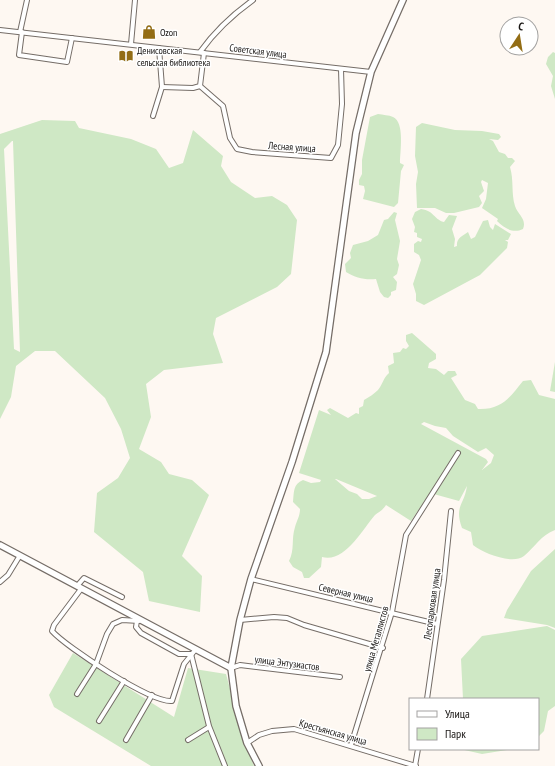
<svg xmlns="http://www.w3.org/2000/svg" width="555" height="766" font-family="'PT Sans Narrow',sans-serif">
<rect width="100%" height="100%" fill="#fef8f2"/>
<g fill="#cfe8c5" fill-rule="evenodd">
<path d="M553,52L555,53V99L551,86L553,76L546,64L548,57Z"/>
<path d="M378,114C383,115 389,115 393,117C405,122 400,152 400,163L404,165L401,171L398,203L394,207L363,199L365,191L364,186L359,185V180L362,174V160L370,117Z"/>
<path d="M42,120L75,121L79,128L131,139L156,149L169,168L183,163L193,130L223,156L221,166L231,182L255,198L272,196L287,205L297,220L291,274L277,287L216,318L213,334L223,363L164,370L146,384L151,417L139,449L161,462L169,474L192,480L209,495L182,556L202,576L200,612L149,601L143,572L94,532L97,493L118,478L130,458L121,429L105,398L55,351H35L16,366L11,397L0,419V134ZM12,141H13L20,352L14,349L4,149Z"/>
<path d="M422,123L455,130L482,131L499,134L501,137L498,140L489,139L493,141L499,152L505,154L508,158H512L515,161L510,167C514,180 511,193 515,206C518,215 527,219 523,229C513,234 504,228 497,221L498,219L482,208L486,199L488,183L482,180L481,182L484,191L479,196L482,203L479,207L454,213H446L435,208H417L416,184L418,172L415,156L416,127Z"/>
<path d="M421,209C435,211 433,219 444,222L449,215L457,216L452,229L455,239L454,247L457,246C456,238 463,236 468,232L471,239L475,237L483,221L488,220L490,227L493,230L495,224L511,234L508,240H505L508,242L507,248L480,275L424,305L416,301V294L413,284L421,260L419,255L414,252V244L418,241L421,242L422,239L417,237V233L414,232L415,227L412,219L415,212Z"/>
<path d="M394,212L397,213L395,220L400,241L397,259L399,265L397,274L393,277L397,282L396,290L391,292V295L388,298L384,297L380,292L376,279C364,280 356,278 346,272L345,264L351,258L350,253L353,245L368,241L378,235L384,220L388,219Z"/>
<path d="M412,333L436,354V359L429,363L428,368L436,369L444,375L448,371H455L457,375L451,378L465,400L475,404L478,409C502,410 510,397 523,381L531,380L539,395L555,399V530C541,535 535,547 524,556C512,565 483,553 473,545L471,532L462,528C454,506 464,506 467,486L459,501L430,493L411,521L386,505C384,509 379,512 375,515C362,530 345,563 322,557L321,567L309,578H304L302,572L293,567L289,561C295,549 291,540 295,527C297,520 300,516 300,509L293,502C294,492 293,484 303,480L311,483L320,482L321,480L299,473L319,410L331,415L327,410L330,408L348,418L356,413L359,414V408L363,406L364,400C369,397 374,394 378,390C383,384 383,378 389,373L388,366L394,363L393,353L400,352L403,348L406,349L409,346L406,341V335ZM424,422L435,426L446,428L453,436L478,452L486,448L494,455L491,463L482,470L488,462L486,459L421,424ZM335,479H336L377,496L369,499H362L357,494L349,491Z"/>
<path d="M555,362V392L550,391Z"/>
<path d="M555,549V628L547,625L504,618L507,610L531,571Z"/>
<path d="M547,626L555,630V706L548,711L544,731L538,737V699H463L461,659L482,636Z"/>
<path d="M73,653L174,717L188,668L226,674L245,744L254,766H151L54,707L49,695Z"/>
<path d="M460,749H513L482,754Z"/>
</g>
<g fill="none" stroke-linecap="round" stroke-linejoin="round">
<defs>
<g id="street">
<path d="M0,30L371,72"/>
<path d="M20,32L27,0"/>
<path d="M22,32L19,55L67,62L72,38"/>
<path d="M131,44L135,0"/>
<path d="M200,52C215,31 232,15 253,0"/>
<path d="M200,86L223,106L230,138L237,149L252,152L331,158L338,145L342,104L341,69"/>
<path d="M162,87L193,88L200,86L204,53"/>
<path d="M153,116L162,87L159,48"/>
<path d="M251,579L437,624"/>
<path d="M0,582L8,575L19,557"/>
<path d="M77,586L84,578L122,597"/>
<path d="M81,589L54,625L52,631C66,647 151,703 172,701L184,664L196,649"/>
<path d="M240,620L274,617L287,618L304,625L383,648"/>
<path d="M137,621L136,627L141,633L179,654H191L209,726L225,766"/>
<path d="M231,668L240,665L340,677"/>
<path d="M77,694L96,664L107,634L113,624L122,620L139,621"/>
<path d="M427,699L444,580L451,511"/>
<path d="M99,721L124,681"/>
<path d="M126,740L152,695"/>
<path d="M188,740L209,727"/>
<path d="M247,743L259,735L272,731L294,729L416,766"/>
<path d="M351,745L392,612L406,535L458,453"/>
<path d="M415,766L418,749"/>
</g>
<g id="secondary">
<path d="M0,545L231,668"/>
<path d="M259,766L247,743L236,706L231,668L240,620L251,579L292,462L326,352L356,133L371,72L403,0"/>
</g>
</defs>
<use href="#street" stroke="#756d67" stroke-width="6"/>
<use href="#secondary" stroke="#756d67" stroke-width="8"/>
<use href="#street" stroke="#fff" stroke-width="4"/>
<use href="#secondary" stroke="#fff" stroke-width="5.5"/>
</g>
<defs>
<symbol id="shop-bare" viewBox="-9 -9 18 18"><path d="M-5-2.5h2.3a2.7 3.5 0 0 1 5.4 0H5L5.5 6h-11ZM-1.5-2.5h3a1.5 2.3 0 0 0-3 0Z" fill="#936d15" stroke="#fff" stroke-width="2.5" paint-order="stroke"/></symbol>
<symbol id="library-bare" viewBox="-9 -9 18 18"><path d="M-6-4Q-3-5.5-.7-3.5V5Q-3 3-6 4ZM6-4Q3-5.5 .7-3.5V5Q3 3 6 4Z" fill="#936d15" stroke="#fff" stroke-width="2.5" paint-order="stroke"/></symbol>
</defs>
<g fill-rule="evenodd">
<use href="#shop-bare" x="139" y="22" width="20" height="20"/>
<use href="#library-bare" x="116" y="46" width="20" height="20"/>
</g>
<g text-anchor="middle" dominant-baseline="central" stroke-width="3" stroke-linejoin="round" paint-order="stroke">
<g font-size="10" fill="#191614" stroke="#fff" text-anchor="start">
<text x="160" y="32">Ozon</text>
<text x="137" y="50">Денисовская<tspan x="137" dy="12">сельская библиотека</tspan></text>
</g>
<g font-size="10" fill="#191614" stroke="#fff">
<text transform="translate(258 51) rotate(7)">Советская улица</text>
<text transform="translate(292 147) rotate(4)">Лесная улица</text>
<text transform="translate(346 593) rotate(13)">Северная улица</text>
<text transform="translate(432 604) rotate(-82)">Лесопарковая улица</text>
<text transform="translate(376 639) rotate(-74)">улица Металлистов</text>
<text transform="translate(287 663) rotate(7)">улица Энтузиастов</text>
<text transform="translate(333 732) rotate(16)">Крестьянская улица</text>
</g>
</g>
<rect x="409" y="698" width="130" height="52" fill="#ffffff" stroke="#a3a2a1"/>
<rect x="417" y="711" width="20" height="6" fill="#ffffff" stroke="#a3a2a1"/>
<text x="445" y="718" font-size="12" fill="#191614">Улица</text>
<rect x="417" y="728" width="20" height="12" fill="#cfe8c5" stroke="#a3a2a1"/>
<text x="445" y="738" font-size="12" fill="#191614">Парк</text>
<g transform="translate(519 36) rotate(12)"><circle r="19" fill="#ffffff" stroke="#a3a2a1"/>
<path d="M0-3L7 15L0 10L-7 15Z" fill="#936d15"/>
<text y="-6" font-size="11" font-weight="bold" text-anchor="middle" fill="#191614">С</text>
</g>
</svg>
